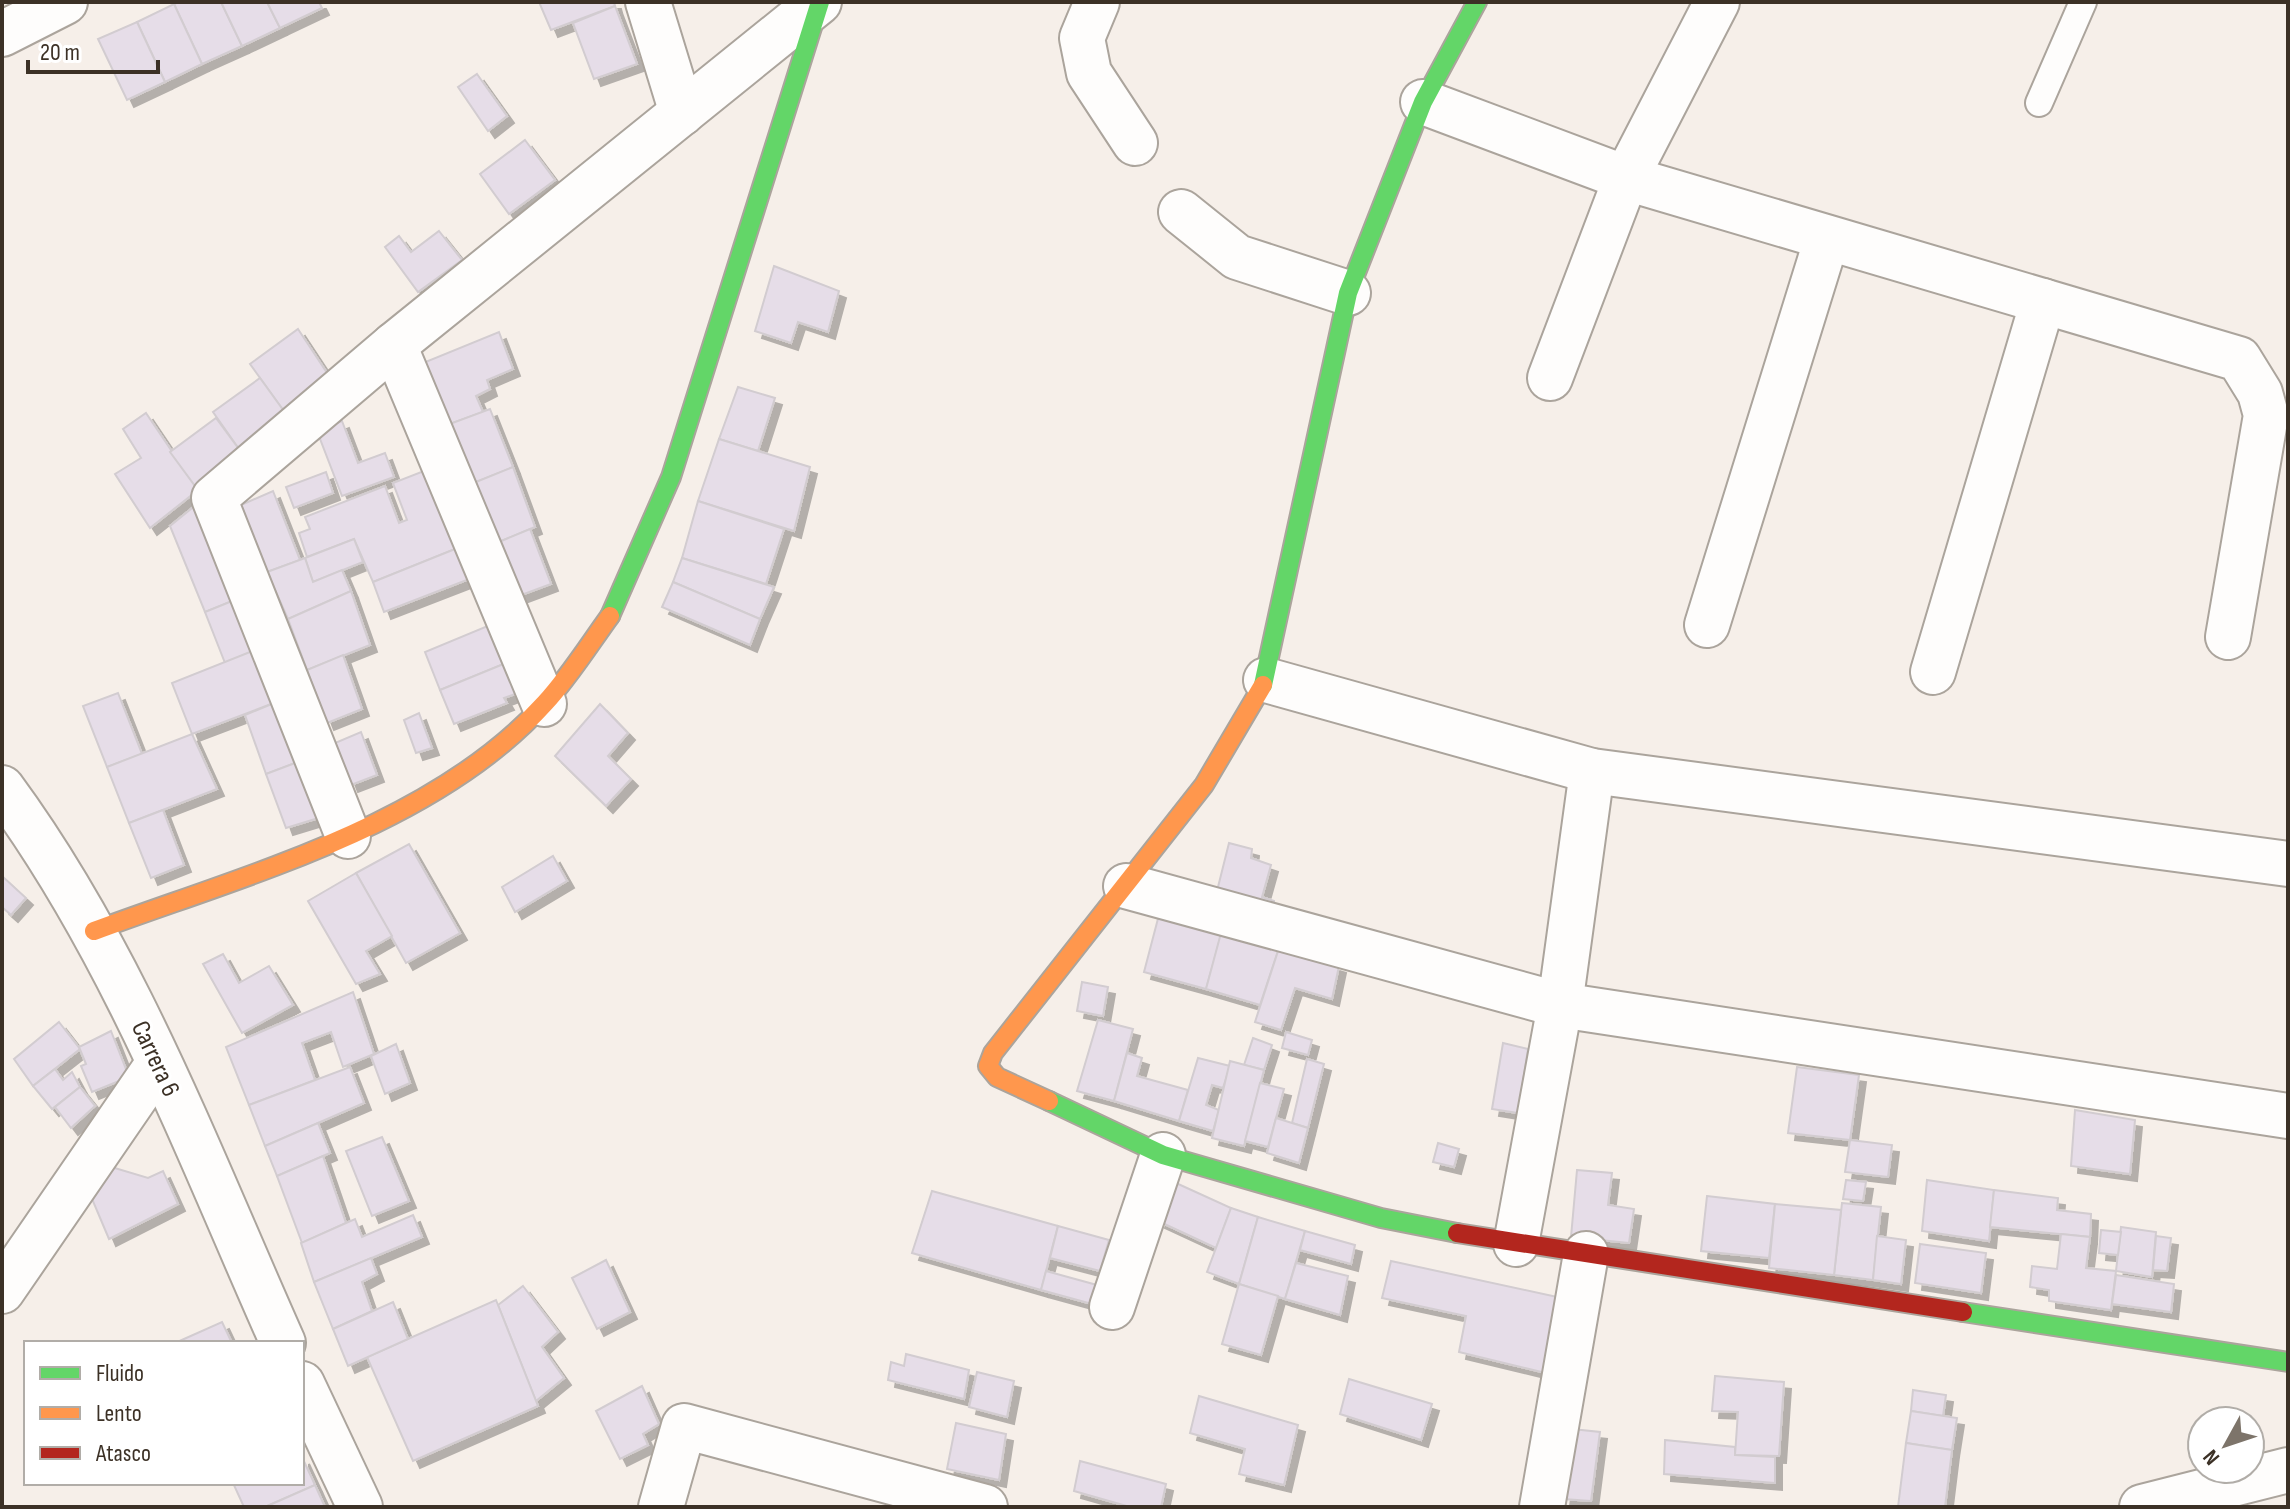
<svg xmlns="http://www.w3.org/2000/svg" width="2290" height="1509" font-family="'Sofia Sans Condensed',sans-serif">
<defs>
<filter id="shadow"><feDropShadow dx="7" dy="7" stdDeviation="0" flood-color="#0004"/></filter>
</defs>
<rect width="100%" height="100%" fill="#f6efe9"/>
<g fill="#e6dde8" stroke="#d2ccd0" stroke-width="2" filter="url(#shadow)">
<path d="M179,2H221L242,46L202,64L174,4Z"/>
<path d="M221,2H267L280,28L242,46Z"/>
<path d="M267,2H319L322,8L280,28Z"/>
<path d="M539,2H614L615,6L551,30Z"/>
<path d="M174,4L202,64L165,82L137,22Z"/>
<path d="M615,6L637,64L594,79L573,23Z"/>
<path d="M137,22L165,82L127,100L98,39Z"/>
<path d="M477,74L507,116L488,131L458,87Z"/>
<path d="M525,140L555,180L509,214L480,174Z"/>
<path d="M439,231L462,260L418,292L385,247L399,236L411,252Z"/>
<path d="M774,266L839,291L828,332L798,322L791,343L755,331Z"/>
<path d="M298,329L337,388L286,414L250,364Z"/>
<path d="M499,332L513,369L487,380L490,389L476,396L483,412L447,425L423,363Z"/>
<path d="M260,378L286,414L239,449L213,412Z"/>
<path d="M738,387L775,398L758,451L719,439Z"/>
<path d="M490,409L513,467L471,484L447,425Z"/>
<path d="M146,413L198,490L150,528L115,474L141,458L123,429Z"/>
<path d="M216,418L244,456L198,490L170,452Z"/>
<path d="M342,421L358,463L385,453L394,477L342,496L317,431Z"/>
<path d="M719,439L810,467L794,531L698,501Z"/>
<path d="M513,467L535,527L494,544L471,484Z"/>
<path d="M429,469L460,547L373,582L354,539L307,557L299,533L310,529L305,517L385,486L399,523L407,520L393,483Z"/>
<path d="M326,472L333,493L294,508L286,487Z"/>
<path d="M273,491L300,560L267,572L241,505Z"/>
<path d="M202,500L242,597L205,612L170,526Z"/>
<path d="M698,501L784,529L766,584L682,558Z"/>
<path d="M530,529L551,584L516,597L494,544Z"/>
<path d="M354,539L363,562L313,582L305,558Z"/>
<path d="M460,547L472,578L384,612L373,582Z"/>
<path d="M305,558L313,582L342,570L351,591L288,619L267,572Z"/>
<path d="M682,558L774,587L760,619L673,582Z"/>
<path d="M673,582L760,619L750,645L662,607Z"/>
<path d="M351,591L370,645L307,670L288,619Z"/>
<path d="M242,597L260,648L225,663L205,612Z"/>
<path d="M490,625L506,663L440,690L425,652Z"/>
<path d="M260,648L279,701L192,734L172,683Z"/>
<path d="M343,655L362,709L327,723L307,670Z"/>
<path d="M506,663L518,693L504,698L507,703L454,724L440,690Z"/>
<path d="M118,693L142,754L107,767L83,706Z"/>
<path d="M279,701L303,760L266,774L245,715Z"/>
<path d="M600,704L628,733L608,756L631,779L606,806L555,756Z"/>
<path d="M419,713L432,748L416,753L404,720Z"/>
<path d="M361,732L377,775L351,785L335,743Z"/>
<path d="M192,734L217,789L129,823L107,767Z"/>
<path d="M303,760L325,816L286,828L266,774Z"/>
<path d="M163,810L184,865L151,878L129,823Z"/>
<path d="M1229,843L1252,849L1251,858L1271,865L1262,897L1274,901L1273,915L1215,899Z"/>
<path d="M409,844L460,933L406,963L356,873Z"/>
<path d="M553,856L567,881L515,912L502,887Z"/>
<path d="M356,873L392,936L366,951L380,974L356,984L308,901Z"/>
<path d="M2,876L26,898L11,915L2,907Z"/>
<path d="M1160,911L1223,928L1206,989L1144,972Z"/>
<path d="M1221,933L1279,948L1260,1005L1206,989Z"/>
<path d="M1279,948L1339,966L1332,999L1295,988L1281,1030L1255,1022Z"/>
<path d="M223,954L239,983L269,966L293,1005L242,1033L203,964Z"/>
<path d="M1082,982L1108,987L1103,1016L1077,1011Z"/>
<path d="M353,992L374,1054L343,1067L331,1032L302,1043L315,1080L249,1105L226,1047Z"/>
<path d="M1098,1020L1133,1029L1114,1101L1077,1091Z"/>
<path d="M59,1022L80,1049L33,1086L14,1059Z"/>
<path d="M111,1031L129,1077L92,1092L81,1066L86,1064L79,1047Z"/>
<path d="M1286,1032L1312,1040L1308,1055L1282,1048Z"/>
<path d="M1253,1038L1272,1045L1264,1070L1244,1065Z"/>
<path d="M1503,1043L1528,1049L1518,1113L1492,1109Z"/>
<path d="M396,1044L410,1083L385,1094L371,1056Z"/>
<path d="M1127,1053L1142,1058L1137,1076L1188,1090L1179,1121L1114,1101Z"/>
<path d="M1198,1058L1230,1066L1223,1088L1212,1085L1206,1105L1219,1110L1213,1131L1179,1121Z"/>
<path d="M1307,1059L1324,1064L1308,1128L1292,1123Z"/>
<path d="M1230,1061L1264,1070L1244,1146L1212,1138Z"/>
<path d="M350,1067L364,1103L265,1146L249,1105Z"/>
<path d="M1797,1067L1859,1075L1850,1140L1788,1133Z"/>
<path d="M55,1069L63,1080L72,1072L80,1087L52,1109L33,1086Z"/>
<path d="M1260,1083L1284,1089L1268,1147L1245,1141Z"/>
<path d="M80,1087L95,1106L71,1128L55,1107Z"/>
<path d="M2075,1110L2135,1120L2130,1174L2071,1166Z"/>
<path d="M1276,1118L1308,1128L1299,1163L1267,1153Z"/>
<path d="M318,1123L330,1153L277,1176L265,1146Z"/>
<path d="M382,1137L409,1201L372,1216L346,1151Z"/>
<path d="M1850,1140L1892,1145L1888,1177L1845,1172Z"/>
<path d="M1438,1143L1459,1149L1454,1167L1433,1162Z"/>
<path d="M323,1156L346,1223L302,1243L277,1176Z"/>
<path d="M98,1163L148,1178L163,1171L178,1204L109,1239L84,1180Z"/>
<path d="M1577,1170L1612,1173L1608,1205L1634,1209L1629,1243L1571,1237Z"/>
<path d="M1846,1180L1866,1182L1863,1201L1843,1199Z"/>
<path d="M1927,1180L1994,1190L1989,1241L1922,1231Z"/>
<path d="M1176,1183L1231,1208L1216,1248L1158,1221Z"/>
<path d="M1994,1190L2058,1198L2057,1210L2091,1214L2090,1237L1990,1227Z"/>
<path d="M932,1191L1058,1226L1041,1290L912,1253Z"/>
<path d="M1707,1196L1775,1204L1769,1258L1701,1251Z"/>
<path d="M1842,1203L1881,1207L1873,1280L1834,1275Z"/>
<path d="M1775,1204L1841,1210L1834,1275L1769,1268Z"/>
<path d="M1231,1208L1258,1217L1239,1284L1207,1272Z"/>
<path d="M413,1215L422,1237L314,1282L301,1243L355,1219L362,1237Z"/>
<path d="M1258,1217L1305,1231L1285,1299L1239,1284Z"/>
<path d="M1058,1226L1109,1240L1100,1271L1050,1258Z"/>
<path d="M2121,1227L2156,1232L2152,1277L2116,1271Z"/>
<path d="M2101,1230L2121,1232L2118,1255L2099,1253Z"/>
<path d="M1305,1231L1355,1245L1351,1264L1300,1250Z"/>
<path d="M2061,1234L2090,1237L2086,1268L2116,1271L2111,1310L2049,1301V1290L2030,1287L2032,1266L2057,1269Z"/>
<path d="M1877,1236L1906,1240L1901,1284L1873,1280Z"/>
<path d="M2156,1236L2171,1238L2167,1271L2153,1270Z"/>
<path d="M1920,1244L1986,1253L1981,1293L1915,1283Z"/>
<path d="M371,1258L377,1274L362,1282L372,1311L333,1329L314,1282Z"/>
<path d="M606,1260L630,1312L597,1329L572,1278Z"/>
<path d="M1391,1261L1571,1300L1554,1375L1459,1352L1466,1316L1382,1298Z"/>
<path d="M1296,1263L1348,1276L1340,1315L1285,1299Z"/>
<path d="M1046,1271L1097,1285L1092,1304L1041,1290Z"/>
<path d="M2116,1275L2174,1284L2171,1312L2112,1304Z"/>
<path d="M1239,1284L1278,1296L1261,1355L1222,1344Z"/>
<path d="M523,1286L558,1332L542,1347L564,1378L536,1401L498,1305Z"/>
<path d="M496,1300L538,1406L413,1461L367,1357Z"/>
<path d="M393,1302L408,1339L348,1366L333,1329Z"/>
<path d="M222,1322L232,1343H175Z"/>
<path d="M906,1354L969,1370L964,1399L888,1380L891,1362L904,1366Z"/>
<path d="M977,1372L1014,1381L1007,1417L969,1407Z"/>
<path d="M1715,1376L1784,1382L1779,1456L1735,1455L1738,1412L1712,1411Z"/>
<path d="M1349,1379L1432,1404L1421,1440L1340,1414Z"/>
<path d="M642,1386L659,1424L643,1434L648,1445L620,1459L596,1411Z"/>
<path d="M1913,1390L1946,1395L1943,1416L1911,1411Z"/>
<path d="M1199,1396L1298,1425L1284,1485L1239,1474L1245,1449L1190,1433Z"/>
<path d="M1911,1411L1957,1418L1952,1450L1906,1443Z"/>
<path d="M956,1423L1006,1434L999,1480L947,1469Z"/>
<path d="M1572,1429L1600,1432L1591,1501L1563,1499Z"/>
<path d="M1665,1440L1735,1447V1455L1775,1457V1483L1664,1474Z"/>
<path d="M1906,1443L1952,1450L1945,1507H1898Z"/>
<path d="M302,1457L315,1485L265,1507H244L233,1483H302Z"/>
<path d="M1080,1461L1166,1484L1161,1507H1130L1074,1491Z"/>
<path d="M315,1485L325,1507H265Z"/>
</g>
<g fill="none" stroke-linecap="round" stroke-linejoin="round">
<defs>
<path id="lane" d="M2039,103L2083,2"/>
<g id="street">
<path d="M648,2L682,113"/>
<path d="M1097,2L1082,38L1089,73L1135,143"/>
<path d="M2,34L65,2"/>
<path d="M1423,102L1626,178L2239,359L2260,393L2266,415L2228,637"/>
<path d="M1181,212L1237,257L1348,293"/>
<path d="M394,345L544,704"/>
<path d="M1550,378L1626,178L1717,2"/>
<path d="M1707,625L1827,238"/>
<path d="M1933,672L2043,301"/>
<path d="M1266,680L1592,771L2288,864"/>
<path d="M2,788C125,955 199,1155 283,1343"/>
<path d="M348,836L214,498L394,345L819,2"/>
<path d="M1126,886L1560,1005L2288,1116"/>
<path d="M1516,1244L1560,1005L1592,771"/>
<path d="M2,1291L158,1064"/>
<path d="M1112,1307L1163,1155"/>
<path d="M302,1384L360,1507"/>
<path d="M661,1507L684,1426L985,1507"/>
<path d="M1542,1507L1586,1254"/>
<path d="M2142,1507L2288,1470"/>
</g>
<g id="fast">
<path d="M610,616L671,477L820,2"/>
<path d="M1263,685L1348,293L1423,102L1477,2"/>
<path d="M1049,1101L1163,1155L1381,1218L1457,1233"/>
<path d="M1963,1312L2288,1362"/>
</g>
<g id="slow">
<path d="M94,931C244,875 434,826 545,703C569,677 589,645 610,616"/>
<path d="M1049,1101L997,1077L988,1066L993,1053L1204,785L1263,685"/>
</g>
<path id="jam" d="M1457,1233L1963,1312"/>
</defs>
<use href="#lane" stroke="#aba49c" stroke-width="30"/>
<use href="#street" stroke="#aba49c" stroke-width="48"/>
<use href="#fast" stroke="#aba49c" stroke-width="22"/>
<use href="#slow" stroke="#aba49c" stroke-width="22"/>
<use href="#jam" stroke="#aba49c" stroke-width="22"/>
<use href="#lane" stroke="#fefdfc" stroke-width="26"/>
<use href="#street" stroke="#fefdfc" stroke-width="44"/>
<use href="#fast" stroke="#63d668" stroke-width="18"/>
<use href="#slow" stroke="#ff974d" stroke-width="18"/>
<use href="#jam" stroke="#b3261e" stroke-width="18"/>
</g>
<g text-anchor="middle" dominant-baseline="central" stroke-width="6" stroke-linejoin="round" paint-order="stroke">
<g font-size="26" fill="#3c3126" stroke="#fff">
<text transform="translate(155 1059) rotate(65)">Carrera 6</text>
</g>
</g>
<rect width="2290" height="1509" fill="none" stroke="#3c3126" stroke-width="8"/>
<rect x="24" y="1341" width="280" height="144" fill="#ffffff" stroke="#b1ada8" stroke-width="2"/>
<rect x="40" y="1367" width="40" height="12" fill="#63d668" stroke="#b1ada8" stroke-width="2"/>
<text x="96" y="1381" font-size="24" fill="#3c3126">Fluido</text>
<rect x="40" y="1407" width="40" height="12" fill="#ff974d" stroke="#b1ada8" stroke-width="2"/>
<text x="96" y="1421" font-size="24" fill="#3c3126">Lento</text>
<rect x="40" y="1447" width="40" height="12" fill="#b3261e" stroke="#b1ada8" stroke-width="2"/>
<text x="96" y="1461" font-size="24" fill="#3c3126">Atasco</text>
<g transform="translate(2226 1445) rotate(230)"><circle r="38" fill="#ffffff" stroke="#b1ada8" stroke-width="2"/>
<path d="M0-6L14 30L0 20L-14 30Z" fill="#7d746a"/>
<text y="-12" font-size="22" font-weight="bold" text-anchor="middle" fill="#3c3126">N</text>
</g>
<path d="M28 60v12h130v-12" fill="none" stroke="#3c3126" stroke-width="4"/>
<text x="40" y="60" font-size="24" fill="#3c3126" stroke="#ffffff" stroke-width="6" paint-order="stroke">20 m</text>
</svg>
